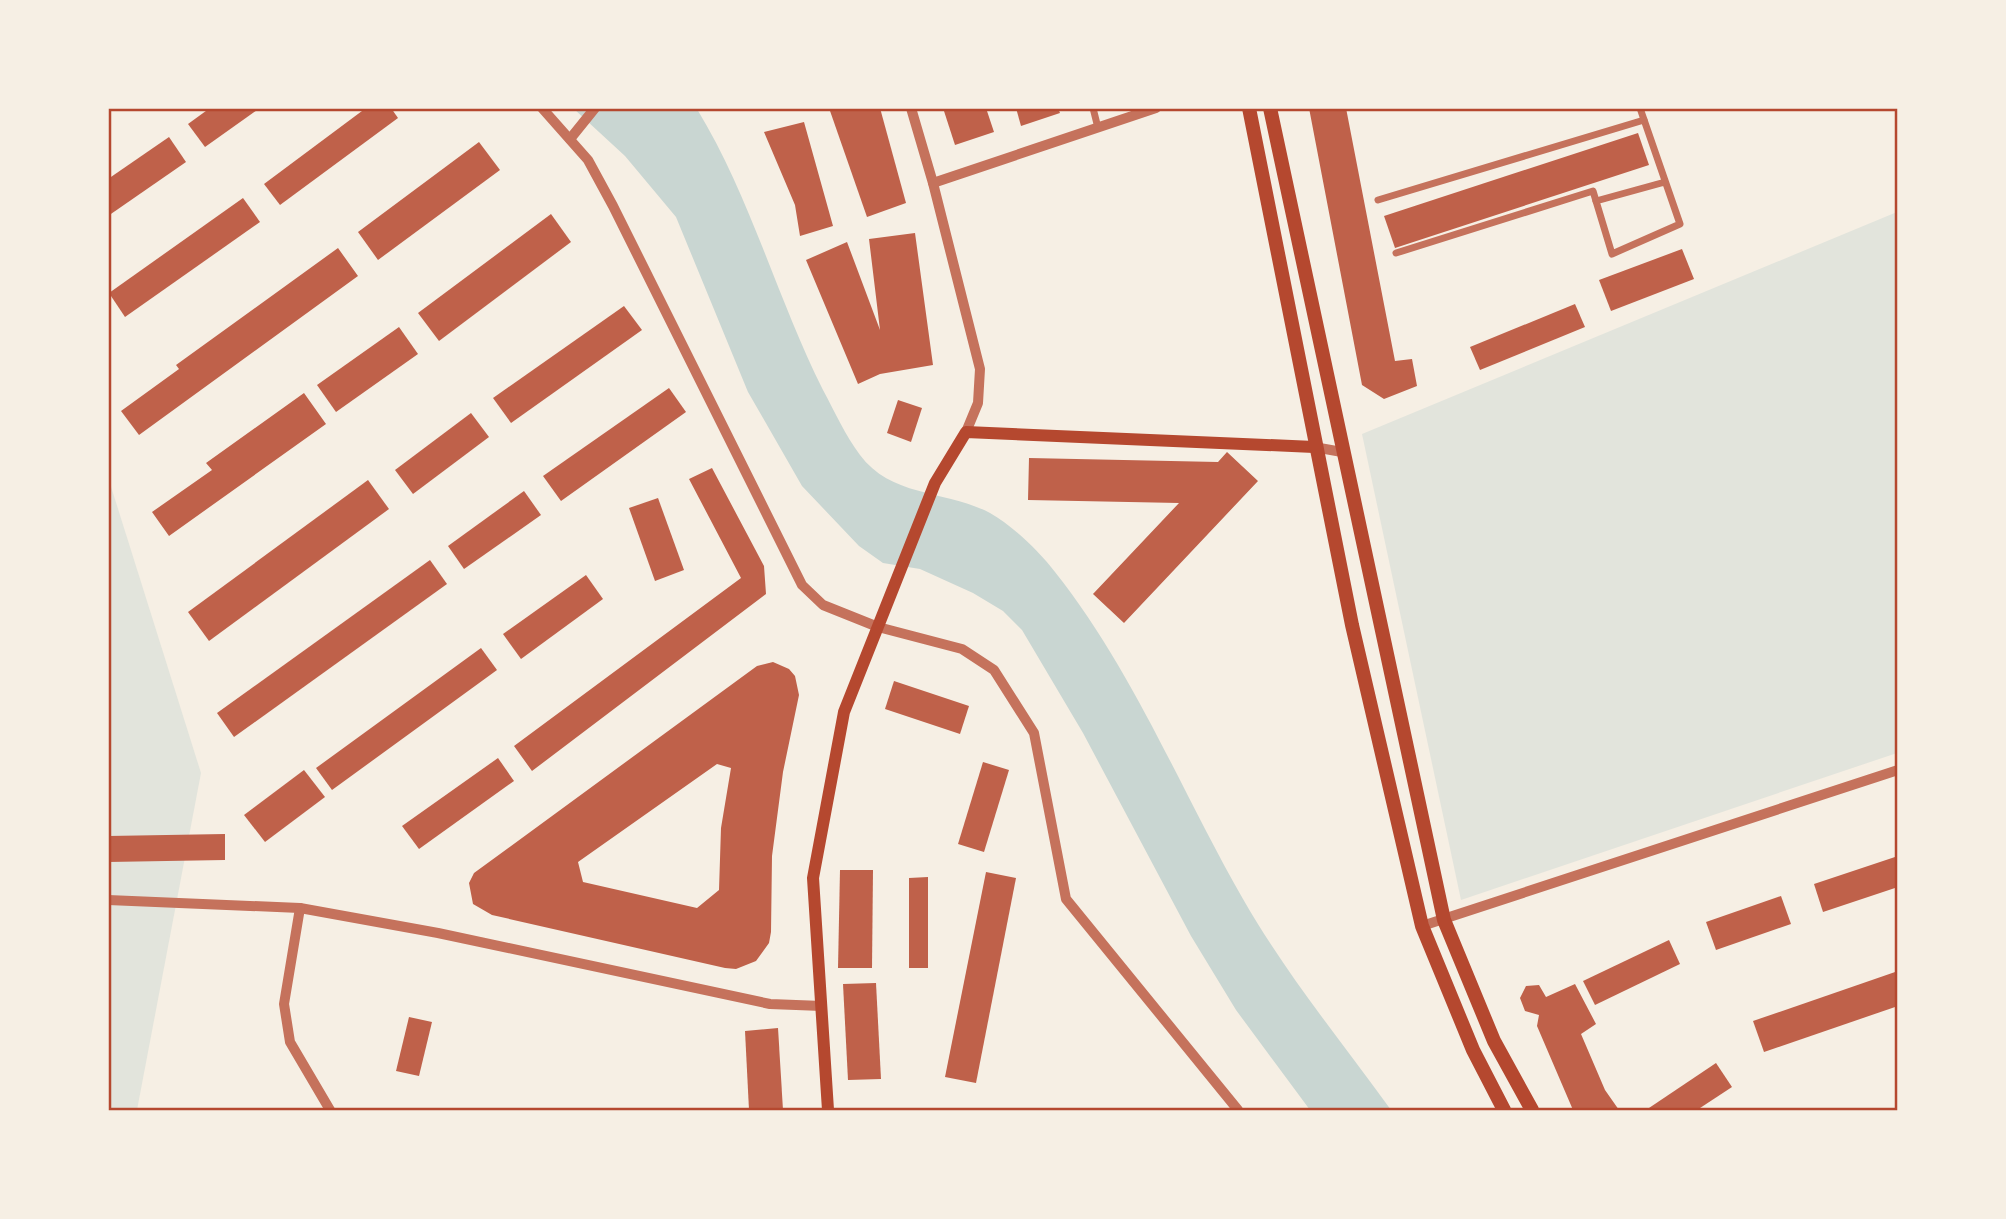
<svg xmlns="http://www.w3.org/2000/svg" width="2006" height="1219" font-family="Commissioner,sans-serif">
<rect width="100%" height="100%" fill="#f6efe4"/>
<g fill="#e2e4dc">
<path d="M1897,212V753L1461,900L1362,434Z"/>
<path d="M108,477L201,773L137,1110H108Z"/>
</g>
<path fill="#c9d6d2" d="M574,109H697C750,196 777,298 823,390C835,412 845,435 860,455C892,498 947,490 990,513C1013,526 1039,551 1055,572C1133,670 1181,791 1243,899C1286,974 1341,1041 1391,1110H1310L1236,1010L1191,936L1083,733L1022,630L1003,611L973,593L920,569L883,563L859,546L802,486L748,392L676,217L625,156Z"/>
<g fill="#bf614a" fill-rule="evenodd">
<path d="M210,108H260L205,147L188,124Z"/>
<path d="M366,108H391L398,118L280,205L264,184Z"/>
<path d="M829,108H880L906,203L867,217Z"/>
<path d="M943,108H986L994,132L955,145Z"/>
<path d="M1016,108H1058L1060,113L1021,126Z"/>
<path d="M1309,108H1346L1395,361L1412,359L1417,386L1384,399L1362,385Z"/>
<path d="M804,122L833,226L800,236L795,205L764,132Z"/>
<path d="M1638,133L1649,165L1395,248L1384,216Z"/>
<path d="M169,137L186,162L108,216V179Z"/>
<path d="M479,142L500,170L378,260L358,232Z"/>
<path d="M243,198L260,222L125,317L109,293Z"/>
<path d="M551,214L571,242L439,341L418,313Z"/>
<path d="M915,233L933,365L880,374L858,384L806,260L847,242L880,330L869,239Z"/>
<path d="M338,248L358,276L139,435L121,411L179,369L176,365Z"/>
<path d="M1682,249L1694,279L1611,311L1599,280Z"/>
<path d="M1575,304L1585,327L1480,370L1470,347Z"/>
<path d="M624,306L642,330L511,423L493,398Z"/>
<path d="M399,327L418,354L336,412L317,385Z"/>
<path d="M669,388L686,412L561,501L543,476Z"/>
<path d="M304,393L326,424L169,536L152,512L212,470L206,463Z"/>
<path d="M898,400L922,408L911,442L887,433Z"/>
<path d="M471,413L489,437L413,494L395,470Z"/>
<path d="M1227,452L1258,481L1124,623L1093,594L1179,503L1028,500L1029,458L1218,462Z"/>
<path d="M712,468L764,566L766,594L532,771L514,746L741,578L689,479Z"/>
<path d="M368,480L389,509L209,641L188,612Z"/>
<path d="M524,491L541,515L464,569L448,546Z"/>
<path d="M658,498L684,570L655,581L629,508Z"/>
<path d="M430,560L447,584L234,737L217,713Z"/>
<path d="M586,575L603,599L521,659L503,634Z"/>
<path d="M481,648L497,670L332,790L316,768Z"/>
<path d="M773,662L789,669L795,676L799,695L783,772L772,856L771,932L769,943L756,961L736,969L725,968L492,915L473,904L469,883L474,873L757,666ZM717,764L731,768L721,828L719,890L697,908L583,882L578,862Z"/>
<path d="M894,681L969,706L960,734L885,709Z"/>
<path d="M498,758L514,781L419,849L402,826Z"/>
<path d="M983,762L1009,770L984,852L958,844Z"/>
<path d="M304,770L325,797L265,842L244,815Z"/>
<path d="M225,834V860L108,862V836Z"/>
<path d="M1898,856V887L1823,912L1814,884Z"/>
<path d="M840,870H873L872,968H838Z"/>
<path d="M986,872L1016,878L976,1083L945,1077Z"/>
<path d="M928,877V968H909V878Z"/>
<path d="M1781,896L1791,924L1716,950L1706,922Z"/>
<path d="M1669,940L1680,964L1595,1005L1583,981Z"/>
<path d="M1898,971V1006L1764,1052L1753,1021Z"/>
<path d="M876,983L881,1079L848,1080L843,984Z"/>
<path d="M1575,984L1596,1024L1581,1034L1605,1090L1619,1110H1573L1537,1026L1539,1015L1525,1011L1520,998L1526,986L1539,985L1546,997Z"/>
<path d="M409,1017L432,1022L419,1076L396,1071Z"/>
<path d="M778,1028L783,1110H749L745,1031Z"/>
<path d="M1716,1063L1732,1087L1697,1110H1646Z"/>
</g>
<g fill="none" stroke-linecap="round" stroke-linejoin="round">
<g stroke="#c5725c" stroke-width="7">
<path d="M1093,108L1098,128"/>
<path d="M1640,108L1641,111L1680,224L1612,254L1596,201L1665,182"/>
<path d="M1378,200L1644,120"/>
<path d="M1396,253L1593,191L1596,201"/>
</g>
<g stroke="#c5725c" stroke-width="10">
<path d="M542,108L588,160L613,206L802,585L823,605L878,627L962,649L994,670L1034,733L1066,899L1238,1110"/>
<path d="M911,108L933,183L980,369L978,403L966,432"/>
<path d="M570,139L595,108"/>
<path d="M933,183L1156,108"/>
<path d="M1314,447L1342,452"/>
<path d="M108,900L300,908L438,933L770,1004L822,1006"/>
<path d="M300,908L284,1004L290,1042L330,1110"/>
<path d="M1422,926L1898,770"/>
</g>
<path stroke="#b5482f" stroke-width="12" d="M828,1110L813,878L844,712L935,483L966,432L1314,447"/>
<g stroke="#b5482f" stroke-width="14">
<path d="M1249,108L1352,625L1422,926L1473,1050L1504,1110"/>
<path d="M1270,108L1444,920L1494,1041L1532,1110"/>
</g>
</g>
<rect width="2006" height="1219" fill="none" stroke="#f6efe4" stroke-width="220"/>
<rect x="110" y="110" width="1786" height="999" fill="none" stroke="#b5482f" stroke-width="2.5"/>
</svg>
